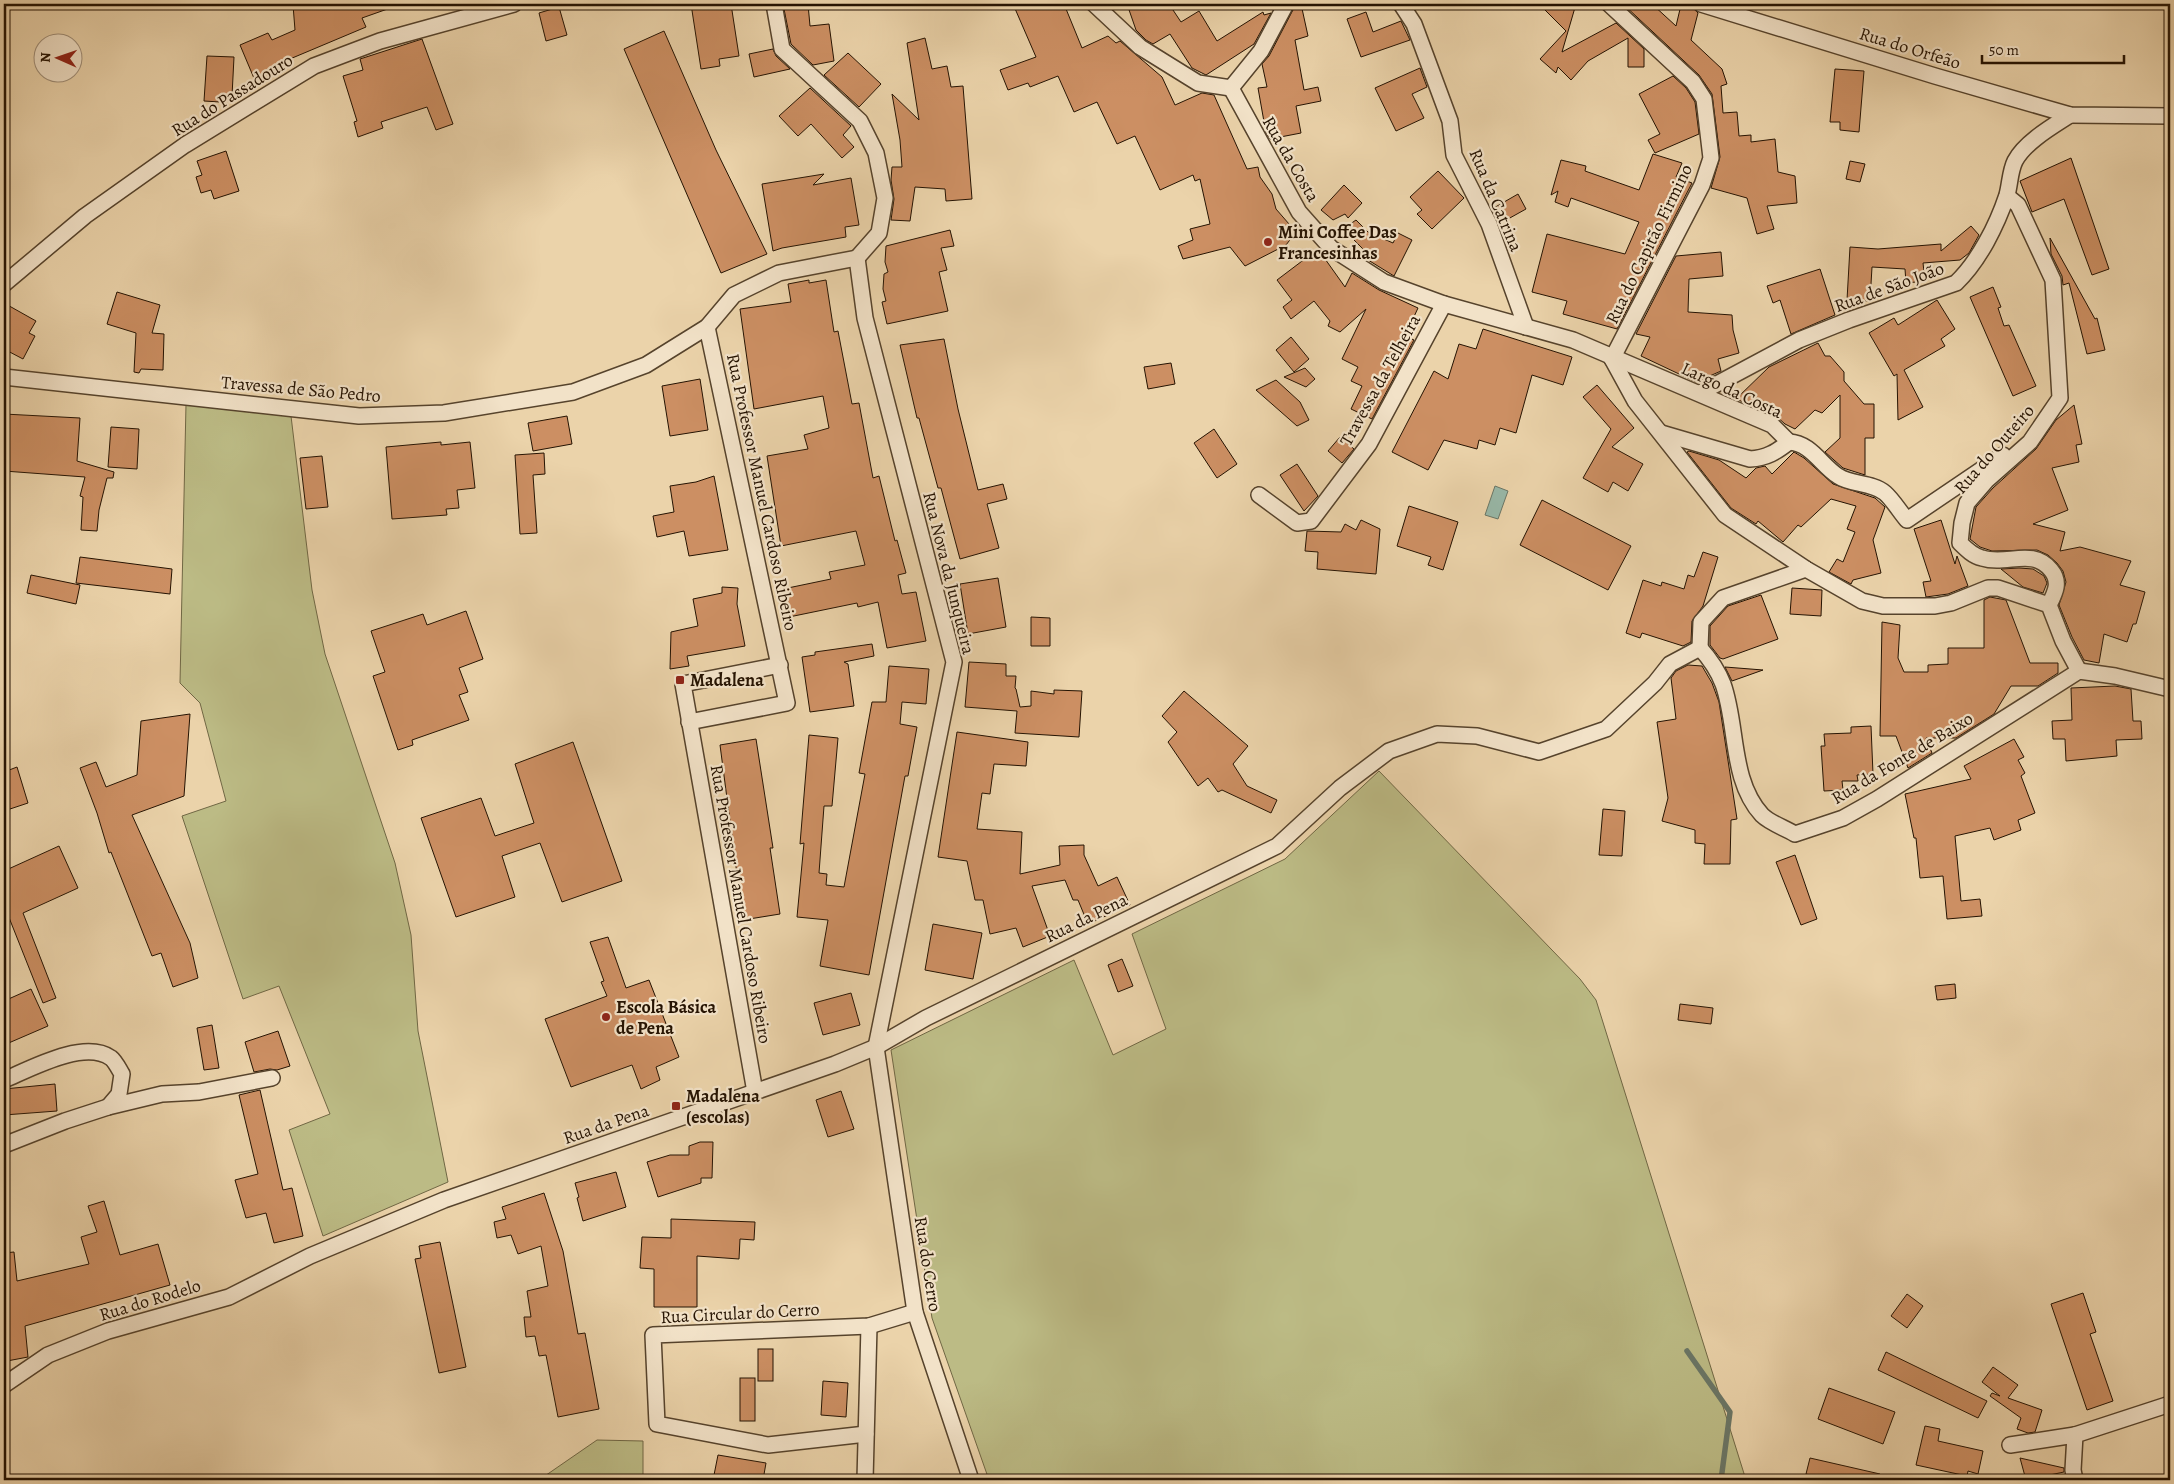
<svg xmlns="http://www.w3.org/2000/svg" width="2174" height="1484" font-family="Alegreya,serif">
<rect width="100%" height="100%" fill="#ebd3aa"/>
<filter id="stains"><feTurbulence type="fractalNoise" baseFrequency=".004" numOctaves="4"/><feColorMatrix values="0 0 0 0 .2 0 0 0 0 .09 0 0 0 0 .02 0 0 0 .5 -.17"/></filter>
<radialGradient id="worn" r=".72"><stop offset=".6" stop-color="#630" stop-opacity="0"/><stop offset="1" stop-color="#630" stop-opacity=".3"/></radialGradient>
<g fill="#bcbb85" stroke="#706744">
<path d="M186,404L291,416L312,590L325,654L395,863L411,935L418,1031L448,1182L323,1236L289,1130L330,1114L279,986L243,999L182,816L226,801L200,703L180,683Z"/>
<path d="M1379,771L1580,979L1596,1000L1746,1480H989L932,1318L891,1050L1074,960L1113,1055L1166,1029L1132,934L1285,859Z"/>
<path d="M597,1440L643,1441V1480H539Z"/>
</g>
<path fill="#98b8a8" stroke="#6a7666" d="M1495,486L1508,491L1498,519L1485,515Z"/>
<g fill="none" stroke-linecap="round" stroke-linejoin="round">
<path stroke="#6a7666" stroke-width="5.5" d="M1687,1351L1730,1412L1721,1480"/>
</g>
<g fill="#cc8f63" stroke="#251302">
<path d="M307,4H396V6L362,18L366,27L278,64L280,69L272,72L273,75L256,83L240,45L268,33L272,40L295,30L293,5Z"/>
<path d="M691,4H731L739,56L719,59L720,66L701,69Z"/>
<path d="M783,4H808L810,26L829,24L834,61L813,65L791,44Z"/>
<path d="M1013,4H1064L1082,48L1108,36L1116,43L1120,41L1162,77L1175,105L1202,93L1214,95L1247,169L1258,167L1260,177L1272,194L1276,209L1296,232L1286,245L1245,266L1230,247L1183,259L1178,246L1193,240L1190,229L1210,224L1200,179L1195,181L1193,175L1160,190L1135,136L1117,144L1097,102L1074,112L1058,76L1030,87L1028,83L1008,90L1000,70L1036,57Z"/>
<path d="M1127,4H1169L1181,22L1199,11L1217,41L1263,12L1264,15L1271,13L1254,44L1206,75L1192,68L1170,34L1153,44L1146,40L1136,30Z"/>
<path d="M1301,4L1308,36L1295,40L1304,90L1318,87L1321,101L1296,106L1301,133L1270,139L1266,133L1258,88L1267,87L1262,64L1269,56L1295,6Z"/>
<path d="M1539,4H1576L1562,52L1616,23L1644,49V67H1628V38L1588,61L1571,80L1558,67L1556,73L1540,59L1566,31Z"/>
<path d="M1623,4H1652L1676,26L1681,5L1693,8L1698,13L1691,40L1722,69L1727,84L1721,86L1723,113L1737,112L1739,136L1751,135V142L1775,139L1778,172L1795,176L1797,203L1767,206L1774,229L1757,234L1747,198L1711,188L1720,157L1712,94L1699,75Z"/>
<path d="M559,7L567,35L546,41L539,13Z"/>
<path d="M1366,12L1373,32L1401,21L1410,40L1361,57L1347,19Z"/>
<path d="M664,31L716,150L767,254L721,273L624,49Z"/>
<path d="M925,38L932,69L947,66L951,87L963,86L972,199L946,201L945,189L915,187L910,221L891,220L894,199L891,180L892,167H902L900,140L892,94L919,120L907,43Z"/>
<path d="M422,39L453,124L436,130L427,107L381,122L383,128L358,137L354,122L357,121L343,76L363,70L360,59Z"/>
<path d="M773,49L776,56L790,69L754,77L749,54Z"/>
<path d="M848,53L881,84L859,107L824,75Z"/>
<path d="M207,56L234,57L232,96H220V102L204,101Z"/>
<path d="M1420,68L1427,87L1412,94L1424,118L1396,131L1375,88Z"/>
<path d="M1835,69L1864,71L1859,132L1840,130V122H1830Z"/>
<path d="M1673,76L1686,88L1695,102L1699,134L1655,153L1648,140L1660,134L1639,94Z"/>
<path d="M810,88L851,126L843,135L854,147L842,158L811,124L798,136L779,116Z"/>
<path d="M226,151L239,191L214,199L211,190L201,193L196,177L202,175L197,161Z"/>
<path d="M1653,154L1682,163L1676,177L1692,183L1617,329L1563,314L1567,301L1532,292L1547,234L1625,254L1639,222L1571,198L1568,207L1555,202L1558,191L1551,195L1561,160L1586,166L1585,171L1639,190Z"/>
<path d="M2071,158L2109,269L2092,275L2064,199L2032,212L2020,181Z"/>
<path d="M1850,161L1865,164L1860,182L1846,179Z"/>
<path d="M1438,171L1464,198L1432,229L1417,214L1422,210L1410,197Z"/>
<path d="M824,174L813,185L851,178L859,225L845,227L846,237L782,248L773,251L762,184Z"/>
<path d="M1344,185L1362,203L1348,218L1345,214L1333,220L1321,210Z"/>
<path d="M1518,194L1526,209L1499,224L1492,209Z"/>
<path d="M1356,220L1368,232L1393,243L1398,233L1412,240L1394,276L1360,255L1363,249L1343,229Z"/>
<path d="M1971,226L1979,235L1969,253L1960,260L1923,263L1925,281L1906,283L1905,269L1872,267L1870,301L1847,300L1850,247L1878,249L1941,244V251Z"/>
<path d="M950,230L954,246L941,248L947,270L939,272L948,311L887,324L882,302L886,301L883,289L884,274L888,272L885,262L886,246Z"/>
<path d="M2050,238L2095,319L2097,318L2105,350L2087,354L2069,283L2063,285L2062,276L2051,254Z"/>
<path d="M1318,249L1345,287L1352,273L1379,290L1418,308L1405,336L1414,340L1372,419L1351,409L1362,386L1351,381L1358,367L1342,359L1366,309L1340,332L1328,326L1330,321L1314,301L1291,319L1283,307L1292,300L1277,280Z"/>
<path d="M1721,252L1723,276L1689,279L1688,312L1732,315L1733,330L1739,353L1718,359L1721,371L1696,382L1641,356L1650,337L1636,334L1676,256Z"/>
<path d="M1820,269L1835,315L1791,334L1780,300L1773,303L1767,286Z"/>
<path d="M809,280V283L826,280L834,332L838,331L852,404L859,403L873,478L879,476L895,541L897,540L906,573L898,575L902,594L916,592L926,641L887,648L878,602L858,607L857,603L789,617L783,589L831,579L829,572L865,565L856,531L781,546L767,456L808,449L804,435L829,428L823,396L754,409L740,309L791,302L788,284Z"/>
<path d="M1993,287L2001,307L1998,308L2004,326L2009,325L2036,386L2013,396L1970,297Z"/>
<path d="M117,292L160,305L152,333L164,334L163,370L141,369L139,373L134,372L136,333L107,324Z"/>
<path d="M1937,300L1955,329L1941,339L1945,346L1904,370L1923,407L1898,420L1897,374L1894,376L1869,333L1894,318L1898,325Z"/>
<path d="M4,303L36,321L29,333L35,336L23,359L4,349Z"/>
<path d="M1483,329L1572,357L1563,385L1532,375L1516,433L1500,428L1495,445L1479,440L1477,449L1444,440L1428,470L1392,452L1434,371L1448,379L1459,344L1476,349Z"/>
<path d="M1291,337L1309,359L1294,372L1276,350Z"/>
<path d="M944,339L958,409L978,490L1003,484L1007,499L987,504L999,548L960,559L941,488H938L919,418H917L900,345Z"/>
<path d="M1818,343L1825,356H1830L1844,372V381L1864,404H1874V438H1865V475L1843,468L1825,452L1840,438V395L1822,413L1815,410L1795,429L1785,424L1776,416L1736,399L1769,367Z"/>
<path d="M1171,363L1175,384L1148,389L1144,367Z"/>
<path d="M1305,368L1315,379L1306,387L1284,377Z"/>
<path d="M700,379L708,430L670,436L662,386Z"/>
<path d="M1276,380L1300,402L1309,420L1297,426L1256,390Z"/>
<path d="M1597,385L1634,428L1612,447L1643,464L1628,491L1613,482L1608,492L1583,478L1611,429L1583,397Z"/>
<path d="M2074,405L2082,444L2076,445L2079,462L2052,468L2068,510L2033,524L2065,532L2060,551L2080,547L2131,561L2120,585L2145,592L2136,624H2133L2127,642L2104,634L2099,663L2084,660L2072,637L2059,605L2066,582L2063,571L2057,563L2048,555L2037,550L1992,551L1980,547L1970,539L1976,507L1993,488L2036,449L2056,420Z"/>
<path d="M4,414L80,418L77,461L114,472L113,478H107L99,510L97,531L81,530L83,497L80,496L85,477L4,471Z"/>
<path d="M567,416L572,444L533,451L528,423Z"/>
<path d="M111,427L139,429L137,469L108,467Z"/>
<path d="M1214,429L1237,464L1217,478L1194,443Z"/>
<path d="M1340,437L1354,449L1342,463L1328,451Z"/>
<path d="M441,442V445L470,442L475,488L457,490L459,508L446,509L447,515L392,519L386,447Z"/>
<path d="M1689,451L1719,460L1746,478L1756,468L1765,466L1772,474L1794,452L1804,458L1833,484L1875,498L1885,507L1873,540L1881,573L1853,580L1851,584L1829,572L1837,559L1843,562L1855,532L1847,529L1856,506L1831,499L1801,527L1798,525L1783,542L1758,521L1756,524L1731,508L1687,452Z"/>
<path d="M544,453L545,474L533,475L537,533L520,534L515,455Z"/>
<path d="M322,456L328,507L306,509L300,458Z"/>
<path d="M1297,464L1318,496L1304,511L1280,475Z"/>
<path d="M714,476L728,550L689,556L684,531L657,537L653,516L674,512L670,486L696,482Z"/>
<path d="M1542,500L1631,546L1608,590L1520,545Z"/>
<path d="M1409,506L1458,522L1443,570L1428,565L1431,557L1397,546Z"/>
<path d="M1361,520L1380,529L1376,574L1317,569L1318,552L1305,551L1307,531L1341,532L1345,524L1356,530Z"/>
<path d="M1941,520L1955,564L1957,556L1968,586L1948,594L1926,597L1923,582L1931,581L1914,529Z"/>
<path d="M1703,552L1718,557L1703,606L1692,621L1691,642L1683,646L1642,633L1640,638L1626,633L1643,580L1661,586L1662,582L1684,589L1688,575L1694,577Z"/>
<path d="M80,557L172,569L170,594L76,583Z"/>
<path d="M2019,568L2033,569L2044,576L2047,583L2043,593L2023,587L2001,569Z"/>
<path d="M31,575L80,585L76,604L27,593Z"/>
<path d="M998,578L1006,627L968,634L960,584Z"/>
<path d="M722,587L738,588L737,604L745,646L687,656L689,666L670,669L671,632L698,626L693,599L722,593Z"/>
<path d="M1792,588L1822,590L1821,616L1790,614Z"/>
<path d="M1761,595L1778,639L1723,659L1720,658L1710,645V626L1728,606Z"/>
<path d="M1990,597L2006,600L2030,663H2058V673L2038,686H2011L1994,714L1956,738H1926L1932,753L1908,768L1896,736H1880L1882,622L1900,625L1898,658L1904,672H1928V665L1948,664V648H1984V600Z"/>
<path d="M466,611L483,659L459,668L468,692L459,695L469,720L412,740L413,745L398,750L373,676L385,672L371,631L423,614L427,625Z"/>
<path d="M1031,617L1050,618V646H1031Z"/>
<path d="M872,644L874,656L844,662L848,664L854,706L810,712L802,657L815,655V652Z"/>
<path d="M969,662L1006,664V676H1016L1015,688L1016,689L1020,707L1031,706V691L1054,694V690L1082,691L1079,737L1015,733L1017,711L965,707Z"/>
<path d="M1688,665L1702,666L1712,683L1719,702L1737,819L1731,820L1730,864H1704L1705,844L1695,843V830L1662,821L1668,798L1657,722L1676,719L1671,678L1676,671Z"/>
<path d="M889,666L929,669L926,704L902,702L900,724L917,727L908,776H905L869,975L820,966L828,920L797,917L804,843L800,844L809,735L838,738L832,806H824L819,873L827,874L826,885L844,887L865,774L859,773L872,702H886Z"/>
<path d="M1725,667L1763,670L1732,681Z"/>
<path d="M2115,686L2131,689L2133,721H2141L2142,739L2116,740L2117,756L2066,761L2065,739H2053L2052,721L2072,720L2071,688Z"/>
<path d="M1184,691L1248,746L1233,764L1247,786L1277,800L1271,813L1222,790L1218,792L1208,778L1198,786L1168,742L1177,732L1162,716Z"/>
<path d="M190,714L184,796L132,815L190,943L198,978L173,987L161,953L152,956L111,852L109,853L97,813L80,768L96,762L106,787L137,775L141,721Z"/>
<path d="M1871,726L1873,774L1857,775L1858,781H1842L1843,790L1824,791L1821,746H1825L1824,734L1851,733V727Z"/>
<path d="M957,732L1028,742L1026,766L994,764L990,794L982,793L977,829L1022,832L1020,874L1060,865L1059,846L1084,845V855L1098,886L1117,877L1130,905L1088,924L1078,900H1073L1065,880L1032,886L1050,936L1023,947L1016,928L990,934L983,900H975L967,861L938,857Z"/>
<path d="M756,739L773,848H770L780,914L743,920L720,745Z"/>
<path d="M2014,739L2024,757L2018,760L2025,773L2021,776L2035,813L2018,820L2021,830L1994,840L1990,828L1955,836L1961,901L1980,899L1982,916L1947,919L1943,876L1920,878L1916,838H1914L1905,794L1971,779L1964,766Z"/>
<path d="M573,742L622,881L562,902L540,843L502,856L515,897L456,917L421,818L481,798L495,836L534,823L515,764Z"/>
<path d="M17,767L28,803L4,811V772Z"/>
<path d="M1603,809L1625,811L1622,856L1599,855Z"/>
<path d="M59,846L78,888L23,913L56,998L43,1003L4,905V871Z"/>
<path d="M1795,855L1817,919L1801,925L1776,862Z"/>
<path d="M933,924L982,933L973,979L925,970Z"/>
<path d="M608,937L626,988L649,980L679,1057L656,1067L660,1080L641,1089L632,1065L571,1087L545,1019L607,996L601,982L604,981L590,942Z"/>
<path d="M1122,959L1133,986L1118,992L1108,965Z"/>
<path d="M1955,984L1956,998L1937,1000L1935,986Z"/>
<path d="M31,989L48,1026L4,1045V1001Z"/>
<path d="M851,993L860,1025L823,1035L814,1003Z"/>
<path d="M1680,1004L1713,1008L1711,1024L1678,1020Z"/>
<path d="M212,1025L219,1068L204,1070L197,1028Z"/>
<path d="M278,1031L290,1066L277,1070L270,1069L254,1072L245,1042Z"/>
<path d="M55,1084L57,1111L4,1115V1089Z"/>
<path d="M260,1090L283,1190L292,1188L303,1236L274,1243L266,1213L246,1218L235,1180L258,1174L239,1095Z"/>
<path d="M841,1091L854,1129L828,1137L816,1100Z"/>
<path d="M700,1142H713L712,1178H701V1183L658,1197L647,1162L670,1155H689V1146Z"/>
<path d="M616,1172L626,1207L583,1221L577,1198L579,1197L575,1183Z"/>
<path d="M544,1193L563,1251L578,1334L585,1333L599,1409L558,1417L546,1355L539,1356L535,1336L526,1337L524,1317H531L527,1291L548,1286L541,1246L518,1254L511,1235L497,1238L494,1222L506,1219L502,1207Z"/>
<path d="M104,1201L120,1255L158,1244L170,1285L25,1326L28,1357L7,1361L6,1345L4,1346V1253L14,1252L17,1281L89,1264L81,1237L97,1232L88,1206Z"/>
<path d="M671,1219L755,1222L754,1240L740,1239L739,1259L697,1256V1307H654V1269L640,1268L642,1237L671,1238Z"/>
<path d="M440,1242L466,1367L439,1373L415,1259L421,1258L419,1246Z"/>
<path d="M2083,1293L2096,1332L2090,1334L2113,1401L2087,1410L2051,1304Z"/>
<path d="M1907,1294L1923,1306L1907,1328L1891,1316Z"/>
<rect x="758" y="1349" width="15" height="32"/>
<path d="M1886,1352L1987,1401L1978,1418L1878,1370Z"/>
<path d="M1993,1367L2018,1385L2008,1398L2042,1410L2035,1432L2028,1433L2017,1429L2021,1418L1990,1396L1992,1393L2000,1396L1982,1382Z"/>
<rect x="740" y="1378" width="15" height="43"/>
<path d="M823,1381L848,1383L846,1417L821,1415Z"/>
<path d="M1829,1388L1895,1412L1883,1444L1818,1419Z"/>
<path d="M1925,1426L1940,1429L1938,1441L1983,1451L1978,1474L1968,1471L1967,1476L1916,1465Z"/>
<path d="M718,1455L766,1463L763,1480H713Z"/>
<path d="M1810,1458L1880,1474L1879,1480H1831L1806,1474Z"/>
<path d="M2020,1458L2064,1468V1472L2026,1480Z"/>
</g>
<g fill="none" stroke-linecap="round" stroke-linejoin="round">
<defs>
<g id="street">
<path d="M774,4L782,49L860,121L876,153L885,198L879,233L857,258"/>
<path d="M1094,4L1140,47L1198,83L1231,88"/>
<path d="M1401,4L1414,24L1450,121L1454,155L1489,224L1526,327"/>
<path d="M1609,4L1693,82L1704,99L1711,158L1702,185L1612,359"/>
<path d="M1701,4L1935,76L2070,115L2170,116"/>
<path d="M1231,88L1299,212L1331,248L1384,282L1444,304L1573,340L1772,425L1789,442"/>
<path d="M1231,88L1261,51L1286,4"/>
<path d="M2007,196L2018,205L2053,280L2060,398L2030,442L1986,481L1967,503L1962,523L1960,543C1966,549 1973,556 1982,558C2007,566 2032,547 2051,570C2061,582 2055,593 2049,605"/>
<path d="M857,258L865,318L954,662L876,1047L915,1312L971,1480"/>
<path d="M4,284L85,216L185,145L314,66L380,41L514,4"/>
<path d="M1612,359L1635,401L1725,515L1806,569L1862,601L1883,606H1935L1951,603L1988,588H1998L2049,605L2063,641L2079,671"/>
<path d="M4,377L359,416L444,413L573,392L646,365L707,327L734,295L779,273L857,258"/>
<path d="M1700,393L1799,340L1849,320L1956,283C1979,261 1997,225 2007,195C2010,184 2010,171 2015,161C2025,142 2053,126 2070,115"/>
<path d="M1661,433L1750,459C1767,458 1776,452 1789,442"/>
<path d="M1789,442C1811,443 1821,465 1838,476C1851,485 1872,482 1885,493C1893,500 1900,512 1907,520L2003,455"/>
<path d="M1259,495L1297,523L1311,521L1369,444L1444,304"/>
<path d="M1700,648C1710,659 1718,671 1723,684C1738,726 1730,780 1762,815C1770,823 1785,828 1795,834L1843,818L1877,799L2079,671L2115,676L2170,689"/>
<path d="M1700,648L1701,622L1723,598L1806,569"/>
<path d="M689,722L787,703L707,327"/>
<path d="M4,1080C30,1069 84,1039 111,1058C115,1061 119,1069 122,1074L119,1094L108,1107"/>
<path d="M755,1092L683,684L780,665"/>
<path d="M4,1145L65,1121L108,1107L162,1094L199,1092L272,1078"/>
<path d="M4,1385L48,1355L108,1331L229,1297L310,1256L444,1200L835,1064L876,1047L926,1018L1277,846L1340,788L1389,751L1437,734L1477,736L1539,752L1606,729L1655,683L1670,664L1700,648"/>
<path d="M866,1434L768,1445L657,1424L653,1335L869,1326L915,1312"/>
<path d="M2010,1445L2075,1435"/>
<path d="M865,1480L869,1326"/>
<path d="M2075,1480L2073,1470L2075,1435L2170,1404"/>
</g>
</defs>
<use href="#street" stroke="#56432c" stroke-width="18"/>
<use href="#street" stroke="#f2e2c8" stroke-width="15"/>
</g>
<g fill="#8f2418" stroke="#f2e2c8" stroke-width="2">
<circle cx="1268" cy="242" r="5"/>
<rect x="675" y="675" width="10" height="10" rx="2.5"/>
<circle cx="606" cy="1017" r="5"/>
<rect x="671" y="1101" width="10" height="10" rx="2.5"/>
</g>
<g text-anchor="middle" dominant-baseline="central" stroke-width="4.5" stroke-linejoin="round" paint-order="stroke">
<g font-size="18" fill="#251302" stroke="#f2e2c8">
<text transform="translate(1910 48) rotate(17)">Rua do Orfeão</text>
<text transform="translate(232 95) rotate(-32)">Rua do Passadouro</text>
<text transform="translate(1291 159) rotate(60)">Rua da Costa</text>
<text transform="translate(1496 200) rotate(67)">Rua da Catrina</text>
<text transform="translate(1649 244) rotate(-64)">Rua do Capitão Firmino</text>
<text transform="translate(1889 287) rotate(-20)">Rua de São João</text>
<text transform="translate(1380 380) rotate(-61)">Travessa da Telheira</text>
<text transform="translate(301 389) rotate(5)">Travessa de São Pedro</text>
<text transform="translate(1732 390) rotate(25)">Largo da Costa</text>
<text transform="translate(1994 449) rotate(-49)">Rua do Outeiro</text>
<text transform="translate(762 492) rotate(78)">Rua Professor Manuel Cardoso Ribeiro</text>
<text transform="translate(949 573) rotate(76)">Rua Nova da Junqueira</text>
<text transform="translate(1902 758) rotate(-31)">Rua da Fonte de Baixo</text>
<text transform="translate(741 904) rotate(80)">Rua Professor Manuel Cardoso Ribeiro</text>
<text transform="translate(1086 918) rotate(-26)">Rua da Pena</text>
<text transform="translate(606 1124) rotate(-19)">Rua da Pena</text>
<text transform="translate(928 1264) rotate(81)">Rua do Cerro</text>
<text transform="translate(150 1300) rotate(-17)">Rua do Rodelo</text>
<text transform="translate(740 1313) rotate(-3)">Rua Circular do Cerro</text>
</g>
<g font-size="18" font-weight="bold" fill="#251302" stroke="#f2e2c8" text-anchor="start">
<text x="1278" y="232">Mini Coffee Das<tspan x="1278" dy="21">Francesinhas</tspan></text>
<text x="690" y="680">Madalena</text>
<text x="616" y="1007">Escola Básica<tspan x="616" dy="21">de Pena</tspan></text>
<text x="686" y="1096">Madalena<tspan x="686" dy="21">(escolas)</tspan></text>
</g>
</g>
<rect width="2174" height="1484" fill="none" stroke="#ebd3aa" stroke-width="20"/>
<rect x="5" y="5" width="2164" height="1474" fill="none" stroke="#251302" stroke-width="2.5"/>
<rect x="10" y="10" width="2154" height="1464" fill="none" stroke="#251302"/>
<g transform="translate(58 58) rotate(272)"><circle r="24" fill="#f2e2c8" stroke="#a08f79"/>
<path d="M0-4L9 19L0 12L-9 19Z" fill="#8f2418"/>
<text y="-8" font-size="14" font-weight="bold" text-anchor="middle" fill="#251302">N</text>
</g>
<path d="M1982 55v8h142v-8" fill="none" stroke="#251302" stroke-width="2.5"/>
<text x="1989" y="55" font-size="15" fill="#251302" stroke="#f2e2c8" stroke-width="4" paint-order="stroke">50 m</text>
<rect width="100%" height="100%" filter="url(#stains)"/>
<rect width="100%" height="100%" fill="url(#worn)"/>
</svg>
